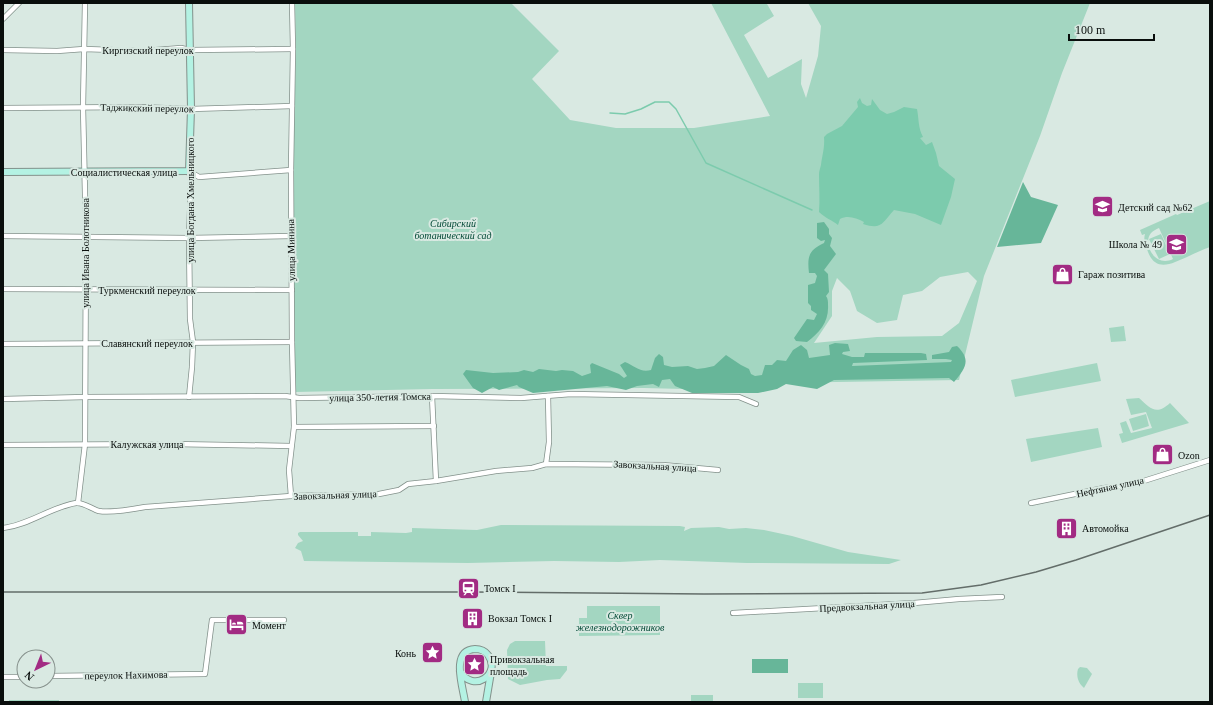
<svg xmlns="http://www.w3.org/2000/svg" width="1213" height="705" font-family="Georgia,serif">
<rect width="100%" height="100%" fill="#d9e9e2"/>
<g fill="#a3d6c1" fill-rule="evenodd">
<path d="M295,3H511L559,51L532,79L570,120L616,128H694L770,116L711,3H768L767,4L774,16L744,35L768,78L802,59L801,84L806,98L818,56L821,26L808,3H1090L1062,73L1040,136L984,276L959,380L775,383L763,391L644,388L432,389L295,392L293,169L296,48ZM968,272L977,281L959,323L942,336L877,337L814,343L832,316V291L837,278L850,291L857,311L877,323L897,320L903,295L922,291L940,277Z"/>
<path d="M1210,201V247C1202,250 1195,253 1187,257C1173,263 1156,273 1148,252C1146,246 1143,241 1145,234L1142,235L1140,230L1176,214L1177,215ZM1159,228L1173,259C1155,268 1142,244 1151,233C1153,231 1156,229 1159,228Z"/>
<path d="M1161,234L1170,254L1159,259L1149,239Z"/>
<path d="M1124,326L1126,341L1111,342L1109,328Z"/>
<path d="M1097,363L1101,381L1015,397L1011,380Z"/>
<path d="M1139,398C1150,408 1156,416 1170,403L1189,423L1122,443L1119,434L1123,433L1120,423L1126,421L1131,433L1152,428L1146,412L1131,415L1126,399Z"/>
<path d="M1146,414L1149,426L1133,431L1129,419Z"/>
<path d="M1098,428L1102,447L1031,462L1026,439Z"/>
<path d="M501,525L680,526L685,527L684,531L691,528L719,527L729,529L746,528L764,530L792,536L848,552L901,560L889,564L747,563L660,560L619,562L554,561L468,563L304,561L301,551L295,548L298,543L303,541L298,535V533L300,532H358V536H371V532L406,533L412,532V528L477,530Z"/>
<path d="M587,606H660V635L579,636V618H587Z"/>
<path d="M515,641H545L546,666H567V670L560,679L547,680L520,685L508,679L507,650L510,644Z"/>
<circle cx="476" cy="665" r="9"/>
<path d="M1080,667L1087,668L1092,674L1084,688C1078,683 1076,676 1078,669Z"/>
<rect x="798" y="683" width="25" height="15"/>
<rect x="691" y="695" width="22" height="7"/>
<rect x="9" y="700" width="50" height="2"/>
</g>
<g fill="#67b699">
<path d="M1023,182L1031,197L1058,205L1041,243L997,247Z"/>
<path d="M824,222L829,229V234L832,238L830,246L836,254L824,270L828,274L829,292L826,296C828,299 828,301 828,305C829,322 820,332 807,342L796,341L794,338L807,319L814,320L817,314L811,310V306L808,303V285L815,283L817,276L815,273H809C807,256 809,250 824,243L825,240L821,241L817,238V223Z"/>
<path d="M835,343L848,344L850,351L843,352L842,354L852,357H864L865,353H921L926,354L927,360L853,363L852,366L951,362L952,360L946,359H932V355L949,352L952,347L957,346C972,360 965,369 954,382L949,378L834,380L817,389L786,384L777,389L758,393H692L675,386L670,379L662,380L659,387L653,384L637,386L626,390L607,386L533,393L519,387L517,385L499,390L493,387L482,393L473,388L463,374L466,370L493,373L518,372L524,370L533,372L539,369L556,371L562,370L573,371L582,376L591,373L590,365L592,363L619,374L624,378L627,376L620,365L625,362C635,366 640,373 651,370L655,358L659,354L663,357L664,365L672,367L688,366L697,369L705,368L714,366L726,355L741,365L749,369L751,374L755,376L762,375L765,365H772L777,360L786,361L793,350L801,345L807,350L809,358L830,355L829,345Z"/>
<rect x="752" y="659" width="36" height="14"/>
</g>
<path fill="#7ccbad" d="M860,98L862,103L867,106L871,105L872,99L880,110L887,114L894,112L904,107L917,109C919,119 918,128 923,137L920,138L926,145L932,142L936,153L939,166L955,179L951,197L941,225L915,214L894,210C882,223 882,230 863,224L864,222C856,218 848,215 840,219L838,225C832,220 825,218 819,212C820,200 819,187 819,174C819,171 820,169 821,165C822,156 825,147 824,137L827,134L842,126L858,107L857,102Z"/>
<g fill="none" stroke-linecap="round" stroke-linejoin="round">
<path stroke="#7ccbad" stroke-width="1.5" d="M610,113L625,114L641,109L655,102H669L676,109L706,163L812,210"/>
<defs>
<g id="street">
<path d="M3,19L19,3"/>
<path d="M3,50L57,51L84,49L143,51L181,48L190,50L293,49"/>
<path d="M3,108L139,107L191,109L292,106"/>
<path d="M189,171L191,181L189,238L190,319L193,342L192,367L189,397"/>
<path d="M189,171L199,177L291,170"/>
<path d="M3,236L189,238L291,236"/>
<path d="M3,289L292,290"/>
<path d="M3,344L292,342"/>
<path d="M432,396L436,481"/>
<path d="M3,399L86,397L285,396L299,398L432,396L521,398L571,394L739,397L756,404"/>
<path d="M294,427L434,426"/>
<path d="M3,445L173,444L291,446"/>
<path d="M546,464L549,442L548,396"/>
<path d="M291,496L289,470L294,427L292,342L291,170L293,49L292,3"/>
<path d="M78,503L85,444L86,237L83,107L85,3"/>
<path d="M1031,503L1104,488L1131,485L1210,460"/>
<path d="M3,528C29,525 51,507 76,503C83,502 92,509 99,511C110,513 134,509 145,507L291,496L379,494L399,490L408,484L436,481L496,471L532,468L546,464L663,465L718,470"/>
<path d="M733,613L914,603L959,599L1002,597"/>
<path d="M48,676L205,674L212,620H284"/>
<path d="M3,677H24"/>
</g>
<g id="secondary">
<path d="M3,172L189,171L191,109L189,3"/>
<path d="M460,671C473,694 502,674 488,655C485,651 480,649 475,649C450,650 463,687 465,702"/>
<path d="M486,702L491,672"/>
</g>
</defs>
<use href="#street" stroke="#83918b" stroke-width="6"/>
<use href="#secondary" stroke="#83918b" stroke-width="8"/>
<use href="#street" stroke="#fff" stroke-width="4.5"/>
<use href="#secondary" stroke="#b4f2e3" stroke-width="6"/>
<path stroke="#636d69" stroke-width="1.5" d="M3,592H469L704,594L922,593L981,585L1036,572L1076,560L1210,515"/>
</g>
<defs>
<symbol id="school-square" viewBox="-11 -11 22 22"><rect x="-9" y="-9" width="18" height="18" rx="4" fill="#a22b83" stroke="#d9e9e2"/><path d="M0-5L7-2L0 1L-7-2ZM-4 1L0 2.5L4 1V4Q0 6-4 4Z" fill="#fff"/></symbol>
<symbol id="shop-square" viewBox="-11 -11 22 22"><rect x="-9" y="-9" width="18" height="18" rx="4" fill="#a22b83" stroke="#d9e9e2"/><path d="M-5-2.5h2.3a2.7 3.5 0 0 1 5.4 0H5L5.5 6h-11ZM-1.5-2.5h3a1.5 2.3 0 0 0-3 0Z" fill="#fff"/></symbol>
<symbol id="building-square" viewBox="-11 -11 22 22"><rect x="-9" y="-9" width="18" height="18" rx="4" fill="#a22b83" stroke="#d9e9e2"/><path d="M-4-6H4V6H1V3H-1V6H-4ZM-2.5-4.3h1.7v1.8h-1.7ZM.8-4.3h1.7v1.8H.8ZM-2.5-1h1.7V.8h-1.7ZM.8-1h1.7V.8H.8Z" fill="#fff"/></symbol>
<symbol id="station-square" viewBox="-11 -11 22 22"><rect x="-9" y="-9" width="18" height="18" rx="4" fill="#a22b83" stroke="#d9e9e2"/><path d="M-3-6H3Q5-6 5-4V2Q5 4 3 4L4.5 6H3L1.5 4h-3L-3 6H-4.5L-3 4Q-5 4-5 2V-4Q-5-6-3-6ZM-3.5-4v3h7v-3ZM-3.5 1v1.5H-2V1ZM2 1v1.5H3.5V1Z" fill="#fff"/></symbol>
<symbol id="hotel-square" viewBox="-11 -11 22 22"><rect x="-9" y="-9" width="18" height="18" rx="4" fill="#a22b83" stroke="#d9e9e2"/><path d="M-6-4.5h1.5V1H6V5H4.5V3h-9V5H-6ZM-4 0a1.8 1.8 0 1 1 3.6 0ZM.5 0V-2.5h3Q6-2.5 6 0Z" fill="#fff"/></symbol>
<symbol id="sight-square" viewBox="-11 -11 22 22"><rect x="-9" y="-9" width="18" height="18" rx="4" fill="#a22b83" stroke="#d9e9e2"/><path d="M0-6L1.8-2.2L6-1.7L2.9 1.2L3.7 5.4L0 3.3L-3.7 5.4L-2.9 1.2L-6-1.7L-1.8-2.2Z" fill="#fff"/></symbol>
</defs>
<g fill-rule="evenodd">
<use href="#school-square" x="1090" y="194" width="25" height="25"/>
<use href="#school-square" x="1164" y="232" width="25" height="25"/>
<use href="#shop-square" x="1050" y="262" width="25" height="25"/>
<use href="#shop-square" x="1150" y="442" width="25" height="25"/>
<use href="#building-square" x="1054" y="516" width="25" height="25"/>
<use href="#station-square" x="456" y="576" width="25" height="25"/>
<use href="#building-square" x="460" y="606" width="25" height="25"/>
<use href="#hotel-square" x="224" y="612" width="25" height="25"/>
<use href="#sight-square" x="420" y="640" width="25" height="25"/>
<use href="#sight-square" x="462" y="652" width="25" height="25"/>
</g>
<g text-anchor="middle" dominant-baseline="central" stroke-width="4" stroke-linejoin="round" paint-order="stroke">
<g font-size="10" fill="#090e0c" stroke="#d9e9e2">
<text x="148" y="50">Киргизский переулок</text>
<text transform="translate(147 108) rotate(1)">Таджикский переулок</text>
<text x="124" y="172">Социалистическая улица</text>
<text transform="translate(190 200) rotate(-90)">улица Богдана Хмельницкого</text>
<text transform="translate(291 250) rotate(-91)">улица Минина</text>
<text transform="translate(85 253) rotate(-90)">улица Ивана Болотникова</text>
<text x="147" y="290">Туркменский переулок</text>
<text x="147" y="343">Славянский переулок</text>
<text transform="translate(380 397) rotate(-1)">улица 350-летия Томска</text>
<text x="147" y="444">Калужская улица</text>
<text transform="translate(655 466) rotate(3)">Завокзальная улица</text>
<text transform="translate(1110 487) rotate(-12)">Нефтяная улица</text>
<text transform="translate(335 495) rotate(-2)">Завокзальная улица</text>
<text transform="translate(867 606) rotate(-3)">Предвокзальная улица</text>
<text transform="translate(126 675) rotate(-1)">переулок Нахимова</text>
</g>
<g font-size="10" fill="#090e0c" stroke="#d9e9e2" text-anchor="start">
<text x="1118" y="207">Детский сад №62</text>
<text x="1162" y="244" text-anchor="end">Школа № 49</text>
<text x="1078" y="274">Гараж позитива</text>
<text x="1178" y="455">Ozon</text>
<text x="1082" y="528">Автомойка</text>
<text x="484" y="588">Томск I</text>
<text x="488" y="618">Вокзал Томск I</text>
<text x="252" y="625">Момент</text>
<text x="416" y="653" text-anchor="end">Конь</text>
<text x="490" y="659">Привокзальная<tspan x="490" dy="12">площадь</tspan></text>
</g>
<g font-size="10" font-style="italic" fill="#014835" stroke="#d9e9e2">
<text x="453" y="223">Сибирский<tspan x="453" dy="12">ботанический сад</tspan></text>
<text x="620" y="615">Сквер<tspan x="620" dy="12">железнодорожников</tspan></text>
</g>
</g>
<rect width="1213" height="705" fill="none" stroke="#090e0c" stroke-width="8"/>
<g transform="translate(36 669) rotate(223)"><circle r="19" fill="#d9e9e2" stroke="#86918c"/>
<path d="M0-3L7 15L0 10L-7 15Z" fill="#a22b83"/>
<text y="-6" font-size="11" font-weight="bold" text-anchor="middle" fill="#090e0c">N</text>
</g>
<path d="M1069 34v6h85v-6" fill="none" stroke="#090e0c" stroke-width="2"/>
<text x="1075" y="34" font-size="12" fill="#090e0c" stroke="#d9e9e2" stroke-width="3" paint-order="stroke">100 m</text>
</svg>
